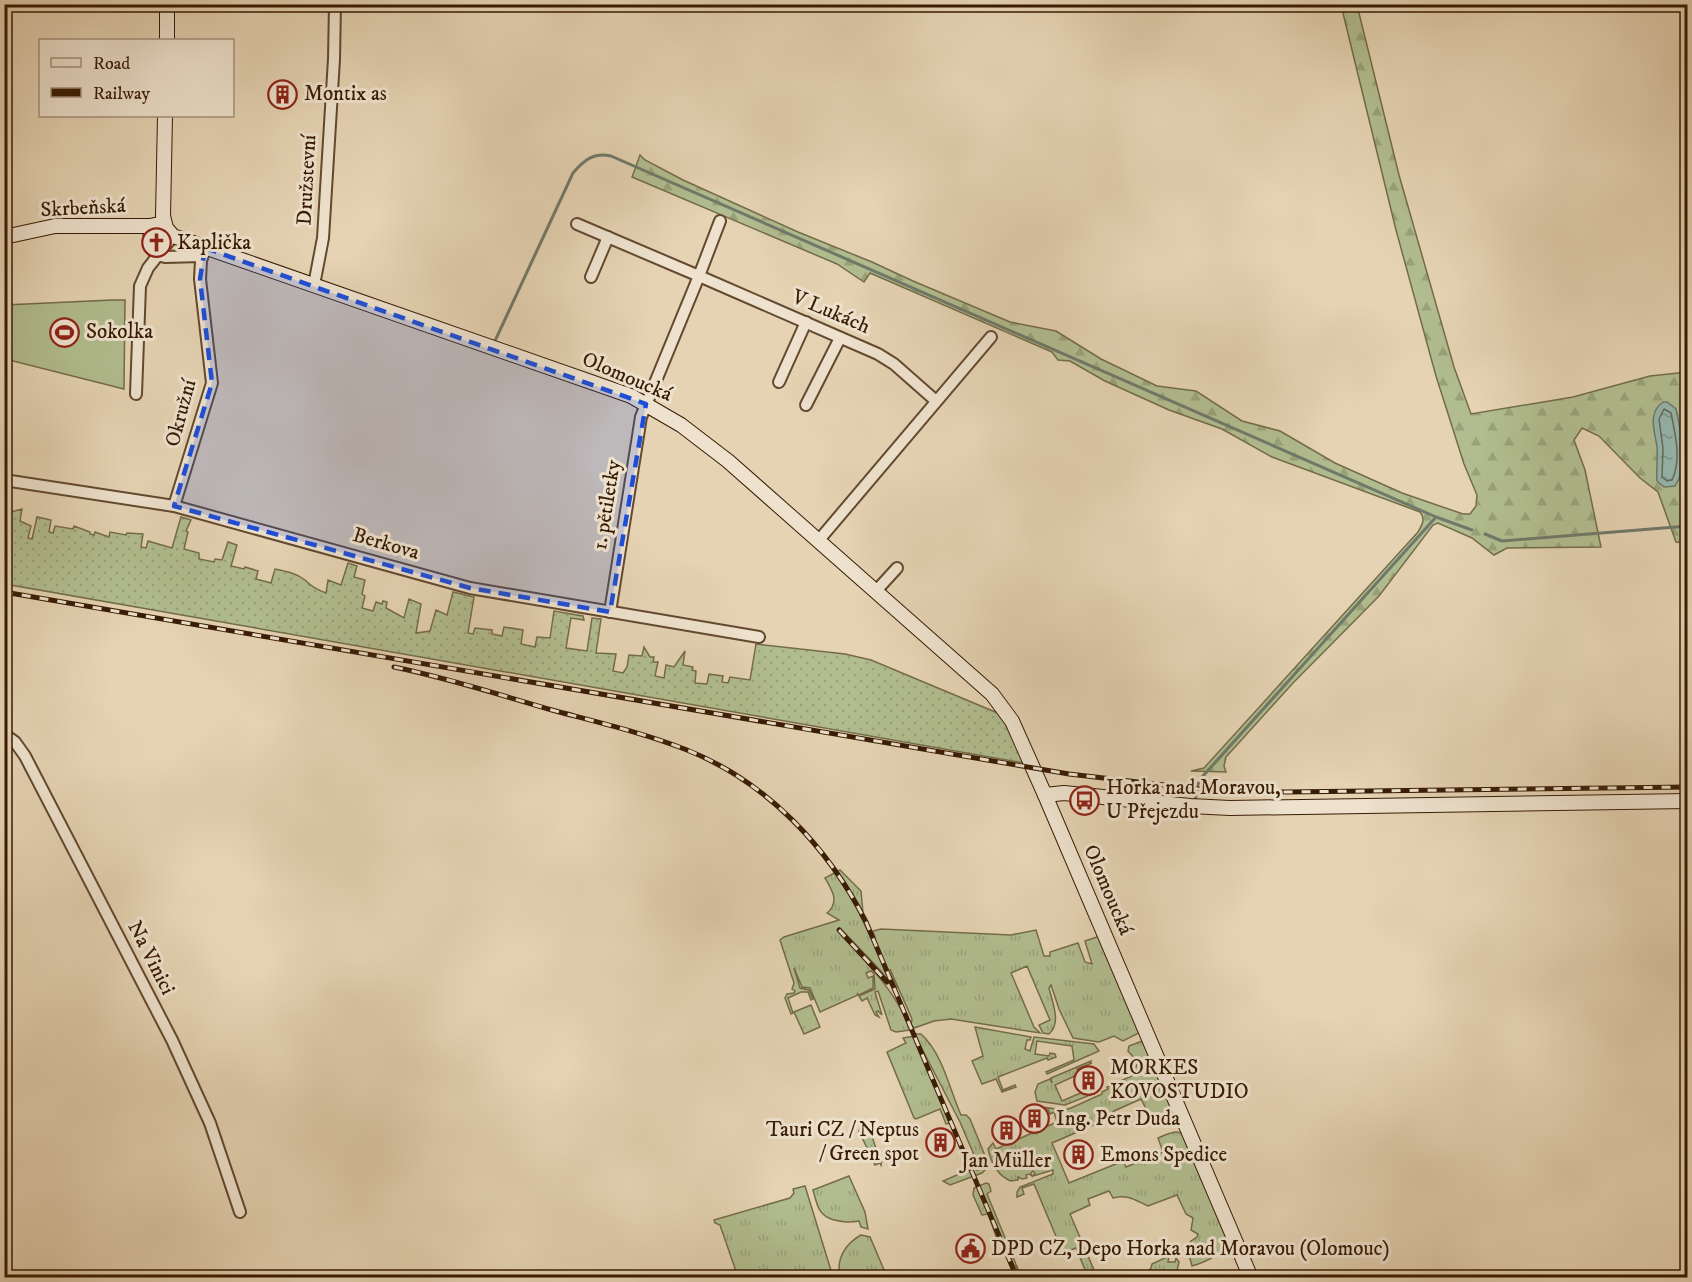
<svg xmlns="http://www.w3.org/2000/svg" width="1692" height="1282" font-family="'IM FELL DW Pica',serif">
<defs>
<pattern id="grass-tufts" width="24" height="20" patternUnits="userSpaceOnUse" patternTransform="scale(1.5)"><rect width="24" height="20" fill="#b1bd8f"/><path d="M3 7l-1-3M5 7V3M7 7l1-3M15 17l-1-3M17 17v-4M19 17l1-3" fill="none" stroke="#99a27a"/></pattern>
<pattern id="forest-firs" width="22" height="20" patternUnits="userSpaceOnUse" patternTransform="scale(1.5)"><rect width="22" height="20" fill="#b1bd8f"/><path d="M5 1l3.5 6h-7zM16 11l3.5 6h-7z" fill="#99a27a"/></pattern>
<pattern id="garden-dots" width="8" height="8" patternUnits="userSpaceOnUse" patternTransform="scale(1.5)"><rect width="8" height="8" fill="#b1bd8f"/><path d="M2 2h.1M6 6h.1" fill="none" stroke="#99a27a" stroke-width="1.8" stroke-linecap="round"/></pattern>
<pattern id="water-ripples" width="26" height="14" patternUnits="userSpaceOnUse" patternTransform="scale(1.5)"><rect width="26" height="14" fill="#96b7af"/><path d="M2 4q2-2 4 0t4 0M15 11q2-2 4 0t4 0" fill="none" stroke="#7b948c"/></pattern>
</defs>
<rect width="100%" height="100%" fill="#e5d3b3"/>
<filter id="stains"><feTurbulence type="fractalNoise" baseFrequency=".00333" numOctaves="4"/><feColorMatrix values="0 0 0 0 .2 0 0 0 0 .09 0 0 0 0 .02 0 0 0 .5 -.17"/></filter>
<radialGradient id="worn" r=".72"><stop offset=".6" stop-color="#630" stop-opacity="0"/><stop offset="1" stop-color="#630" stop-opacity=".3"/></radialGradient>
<g fill="url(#grass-tufts)" stroke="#746c49" stroke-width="1.5">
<path d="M840,870L861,891L863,913L860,915L872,940L875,938L873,931L881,929L1011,935L1036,930L1044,956H1050V952L1078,943L1085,962L1092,964L1085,941L1100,936L1139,1033L1123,1041L1114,1036L1099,1042L1073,1038L1059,1009L1051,985L1049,988C1052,1002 1062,1023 1049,1034L1043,1033L1039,1025L1050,1020L1027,966L1011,973L1034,1027L1040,1033L951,1019L934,1021L914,1028L911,1024L912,1019L890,969L897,987L893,988L881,971L840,928L838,931C866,962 895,990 911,1030L896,1032L891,1030L878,991L875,992L882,1015L878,1011L876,1012L879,1017L875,1015L867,998L862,1001L859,996L875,989L874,974L871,971L866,973L868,978L873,976V988L859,995L857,993L858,995L820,1012L810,988L802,987L794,968L800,988L809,990L813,999L811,1000L808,992H801L788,998L793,1013L791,1014L785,998L787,994L794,993L795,991L792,989L794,983L780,940L784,937L839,920L827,913C840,902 832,890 825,878Z"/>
<path d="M811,1005L820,1027L804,1034L794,1012Z"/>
<path d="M975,1027L1031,1037L1030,1040H1027L1025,1049L1030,1051L1034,1037L1094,1044L1099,1051L1047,1074L1046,1072L1074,1060L1072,1046L1037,1041L1035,1054L1049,1056L1050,1053L1055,1054L1056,1057L1048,1060L1047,1058L998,1077L1003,1090L1015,1085L1016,1087L1002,1092L996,1079L982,1084L972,1061L983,1056Z"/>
<path d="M915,1034H921C943,1054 949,1088 961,1115H966L970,1119L988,1163L987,1168L982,1173L950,1185L943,1181L966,1171L962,1160L967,1163L974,1175L965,1152L966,1150L977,1170L980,1169L960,1122L921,1047L919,1049L920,1052L951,1123L946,1124L940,1109L916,1119L914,1118L887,1052L906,1043L903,1038L915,1036Z"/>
<path d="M1142,1041L1145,1042L1174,1114L1169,1121L1168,1119V1122L1155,1127L1141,1099L1114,1111L1105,1120L1052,1143L1069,1183L1123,1161L1126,1167L1163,1152L1158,1138C1168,1134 1176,1128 1186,1136L1229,1238C1226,1253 1206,1262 1192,1266L1187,1247L1191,1241L1197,1237L1198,1234L1191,1230L1193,1218L1186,1214L1177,1195L1148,1206C1135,1200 1128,1194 1113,1198L1109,1191L1088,1199L1090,1205L1070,1214L1097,1277H1088L1076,1248L1063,1253L1034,1184L1022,1188L1024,1194L1017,1197V1192L1020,1187L1053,1174V1170L1033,1176L1035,1173L1033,1171L1031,1173L1032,1176L1029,1174L1026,1175L1027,1178L1022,1179L1018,1177V1180L1011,1181C998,1176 991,1162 988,1149L993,1143L996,1149L1057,1122L1054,1112L1050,1114L1048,1109L1042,1111L1041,1107L1064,1110L1071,1108L1102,1094V1092L1108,1089L1107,1087L1145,1070L1142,1068L1129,1073L1130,1070L1135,1069L1138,1062L1128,1051L1129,1046Z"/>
<path d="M1091,1061L1090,1063H1092L1077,1069L1079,1074L1055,1085L1062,1101L1090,1089L1093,1094L1065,1105L1037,1101L1035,1092L1038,1084L1050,1079L1052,1083L1051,1078Z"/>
<path d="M867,1122L880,1160L882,1159L881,1165L880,1163L875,1165L859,1131L861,1126Z"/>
<path d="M849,1176L865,1212L868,1229L861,1227L859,1221C849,1223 844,1222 834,1220C818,1216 817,1204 813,1190Z"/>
<path d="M986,1183L989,1184L991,1191L987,1194L1020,1274L1013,1263L1004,1242L997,1239L988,1214L982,1215L973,1195L974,1188Z"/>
<path d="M805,1186L833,1277H738L720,1225L715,1223L714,1220L790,1198L794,1193L793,1189Z"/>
<path d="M861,1235L870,1237L887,1277H840C836,1259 845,1244 861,1235Z"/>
<path d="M1169,1256L1168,1262H1175L1176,1258L1179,1262L1177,1271L1163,1277H1150L1147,1272L1151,1268L1152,1264Z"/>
</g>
<path fill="url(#forest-firs)" stroke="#746c49" stroke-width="1.5" d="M1341,5H1357L1399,175L1454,367L1471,414L1573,397L1650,376L1687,372V543L1676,542L1658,492L1640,478L1599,436L1582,428L1574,440L1585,470L1601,547L1507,548L1494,555L1472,538L1438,523L1433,525L1379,596L1293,683L1226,757L1224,766L1226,772L1191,771L1204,768L1418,532C1422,525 1426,519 1420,512L1272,457L1222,429L1169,410L1105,381L1070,361L1058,360L1052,352L870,273L864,282L837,264L632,177L640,155L645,160L683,180L798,232L872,262L913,281L1010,322L1056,331L1101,359L1157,386L1196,391L1242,421L1280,431L1335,463L1402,493L1463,514H1470L1476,506L1477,495L1464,464L1436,376L1396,230Z"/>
<path fill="url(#garden-dots)" stroke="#746c49" stroke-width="1.5" d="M22,509L20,521L31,526L28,538L32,539L37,517L51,520L49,532L53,533L55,526L73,529L74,526L90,532V534L94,535L95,532L109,537L110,532L126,535L127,533L143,534L141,547L146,548L148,541L172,548L181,517L191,520L186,531L188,532L184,549L199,553V559L214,562L215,559L222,560L228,542L237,545L231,566L244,569L245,567L258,571L256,579L271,583L275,569C285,571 296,573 305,580C311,586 317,590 326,593L328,580L341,585L348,563L357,566L354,577L365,580L362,594L365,596L362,608L373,611L376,602L382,604L383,601L387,602L386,608L404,618L409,599L421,604L416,633L430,631L436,610L447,615L453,592L474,597L468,633L473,634L475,628L492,630V634L502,636L504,627L523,630L521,644L535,647L537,637L550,638L554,611L583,616L584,620L571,618L566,648L587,651L592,618L601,619L596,653L616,654L613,671L623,673L627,667L629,655L642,656L644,647L650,657H654L653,662H658L655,676L664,678L666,665L674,667L685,651L683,665L693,667L692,670L696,671L695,683L707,684L709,674L723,676L722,682L728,683L730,677L750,680L756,644L845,654L871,660L1000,714L1003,717L1024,763L5,584V511L11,512Z"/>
<path fill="#b1bd8f" stroke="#746c49" stroke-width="1.5" d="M112,300H125L124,389L5,359V305Z"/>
<path fill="url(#water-ripples)" stroke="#70796a" stroke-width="1.5" d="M1663,402H1667L1676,409C1681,434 1690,464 1675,486L1664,487L1657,481C1656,470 1658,458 1657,447C1655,432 1647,413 1663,402Z"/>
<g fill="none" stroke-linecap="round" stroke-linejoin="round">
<path stroke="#676959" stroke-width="1.5" d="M1664,409L1671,413C1675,434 1682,459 1672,480L1667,481L1662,477L1663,448L1659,419Z"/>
<g stroke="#70796a" stroke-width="3">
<path d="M494,343L573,173C584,160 594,152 611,156L1436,517L1472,530"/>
<path d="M1485,534L1502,541L1688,526"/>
<path d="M1195,801L1198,784L1203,776L1436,517"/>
</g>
<defs>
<g id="street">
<path d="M720,221L699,276L878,354L894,364L936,401"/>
<path d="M577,224L699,276L641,417L610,612"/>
<path d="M149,226L150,247L157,255"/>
<path d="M157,255L165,257L202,256"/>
<path d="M591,277L608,237"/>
<path d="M314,285L323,238L334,59L335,4"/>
<path d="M779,382L806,322"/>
<path d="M136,394L140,286L148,268L173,236"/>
<path d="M806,405L840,338"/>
<path d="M4,480L174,506L470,588L759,637"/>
<path d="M174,506L212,383L200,279L201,261L205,248"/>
<path d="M819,540L991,337"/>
<path d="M876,591L897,568"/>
<path d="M4,734L15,742L25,756L172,1040L210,1123L240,1212"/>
</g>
<g id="secondary">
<path d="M167,40V4"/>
<path d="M165,116L163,216L166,228L173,236L631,396L681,425L728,461L992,694L1012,721L1045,795L1251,1278"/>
<path d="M4,237L55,226H150L164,223"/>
<path d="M1045,795L1064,793L1190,806L1230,808L1688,801"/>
</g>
</defs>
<use href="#street" stroke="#63492f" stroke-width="14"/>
<use href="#secondary" stroke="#381b03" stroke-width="16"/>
<use href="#street" stroke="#eee2ce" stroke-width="10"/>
<use href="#secondary" stroke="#eee2ce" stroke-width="14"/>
<defs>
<g id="rail">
<path d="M4,592L1069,774L1216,791L1287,792L1688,787"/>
<path d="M394,667C448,678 500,695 552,710C597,722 644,733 687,750C767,782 828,847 866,922L1017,1278"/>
<path d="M839,930L887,982"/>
</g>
</defs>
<use href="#rail" stroke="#381b03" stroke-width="5"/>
<use href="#rail" stroke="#eee2ce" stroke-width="3" stroke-dasharray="9" stroke-linecap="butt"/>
</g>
<path fill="#1d4ed8" fill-opacity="0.2" stroke="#1d4ed8" stroke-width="4.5" stroke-dasharray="12 8" stroke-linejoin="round" d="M205,248L646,404L610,612L470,588L174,506L212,383L200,279Z"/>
<defs>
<symbol id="building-ring" viewBox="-11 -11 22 22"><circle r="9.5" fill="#eee2ce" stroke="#8f2418" stroke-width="1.5"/><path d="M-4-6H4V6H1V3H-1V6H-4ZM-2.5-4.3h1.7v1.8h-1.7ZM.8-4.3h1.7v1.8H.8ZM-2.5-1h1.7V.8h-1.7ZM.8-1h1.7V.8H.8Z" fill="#8f2418"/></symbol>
<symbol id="church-ring" viewBox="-11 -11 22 22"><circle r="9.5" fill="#eee2ce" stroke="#8f2418" stroke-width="1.5"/><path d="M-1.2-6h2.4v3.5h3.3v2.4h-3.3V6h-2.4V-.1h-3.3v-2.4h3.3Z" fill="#8f2418"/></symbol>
<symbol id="stadium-ring" viewBox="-11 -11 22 22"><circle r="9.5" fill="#eee2ce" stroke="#8f2418" stroke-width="1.5"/><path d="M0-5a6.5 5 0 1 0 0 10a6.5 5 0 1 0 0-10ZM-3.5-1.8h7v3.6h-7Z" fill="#8f2418"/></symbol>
<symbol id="bus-ring" viewBox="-11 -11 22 22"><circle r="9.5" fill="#eee2ce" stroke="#8f2418" stroke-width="1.5"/><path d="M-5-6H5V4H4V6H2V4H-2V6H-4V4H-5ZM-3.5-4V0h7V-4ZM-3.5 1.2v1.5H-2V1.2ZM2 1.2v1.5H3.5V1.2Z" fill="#8f2418"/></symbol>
<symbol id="civic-ring" viewBox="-11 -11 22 22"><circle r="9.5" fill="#eee2ce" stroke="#8f2418" stroke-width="1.5"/><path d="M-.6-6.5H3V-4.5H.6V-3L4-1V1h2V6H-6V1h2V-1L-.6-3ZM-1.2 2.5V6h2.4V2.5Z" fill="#8f2418"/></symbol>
</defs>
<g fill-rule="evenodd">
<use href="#building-ring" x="266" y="78" width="33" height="33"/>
<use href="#church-ring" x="140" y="226" width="33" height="33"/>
<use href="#stadium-ring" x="48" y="316" width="33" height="33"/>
<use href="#bus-ring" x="1068" y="784" width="33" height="33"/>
<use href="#building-ring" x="1072" y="1064" width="33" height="33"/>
<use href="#building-ring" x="1018" y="1102" width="33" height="33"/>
<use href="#building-ring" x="990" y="1114" width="33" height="33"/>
<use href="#building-ring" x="924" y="1126" width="33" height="33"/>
<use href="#building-ring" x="1062" y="1138" width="33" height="33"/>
<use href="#civic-ring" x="954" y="1232" width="33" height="33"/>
</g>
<g text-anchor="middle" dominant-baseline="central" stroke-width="6" stroke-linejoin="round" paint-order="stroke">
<g font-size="21" fill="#381b03" stroke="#eee2ce" text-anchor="start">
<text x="304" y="94">Montix as</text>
<text x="177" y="243">Kaplička</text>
<text x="86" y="332">Sokolka</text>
<text x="1106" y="788">Horka nad Moravou,<tspan x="1106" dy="24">U Přejezdu</tspan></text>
<text x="1110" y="1068">MORKES<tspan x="1110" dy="24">KOVOSTUDIO</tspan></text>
<text x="1056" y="1119">Ing. Petr Duda</text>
<text x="919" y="1130" text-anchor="end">Tauri CZ / Neptus<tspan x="919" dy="24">/ Green spot</tspan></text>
<text x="1100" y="1155">Emons Spedice</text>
<text x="1006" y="1161" text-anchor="middle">Jan Müller</text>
<text x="991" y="1249">DPD CZ, Depo Horka nad Moravou (Olomouc)</text>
</g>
<g font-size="21" fill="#381b03" stroke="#eee2ce">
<text transform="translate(307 180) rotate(-87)">Družstevní</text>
<text transform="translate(83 208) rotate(-3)">Skrbeňská</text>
<text transform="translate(831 312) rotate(23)">V Lukách</text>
<text transform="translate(627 377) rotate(23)">Olomoucká</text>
<text transform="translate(181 413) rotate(-75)">Okružní</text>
<text transform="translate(607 505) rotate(-81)">1. pětiletky</text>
<text transform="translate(386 544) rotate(16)">Berkova</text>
<text transform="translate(1108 890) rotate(67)">Olomoucká</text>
<text transform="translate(151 958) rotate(63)">Na Vinici</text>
</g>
</g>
<rect width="1692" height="1282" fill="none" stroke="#e5d3b3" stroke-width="24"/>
<rect x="6" y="6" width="1680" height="1270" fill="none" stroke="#381b03" stroke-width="3"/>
<rect x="12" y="12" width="1668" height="1258" fill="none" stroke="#381b03" stroke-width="1.5"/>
<rect x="39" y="39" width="195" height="78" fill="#eee2ce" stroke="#a5927d" stroke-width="1.5"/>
<rect x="51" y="58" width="30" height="9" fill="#eee2ce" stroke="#a5927d" stroke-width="1.5"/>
<text x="93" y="69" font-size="18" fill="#381b03">Road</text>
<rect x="51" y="88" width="30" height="9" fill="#381b03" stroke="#a5927d" stroke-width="1.5"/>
<text x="93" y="99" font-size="18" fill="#381b03">Railway</text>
<rect width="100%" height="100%" filter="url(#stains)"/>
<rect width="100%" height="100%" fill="url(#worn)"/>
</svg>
